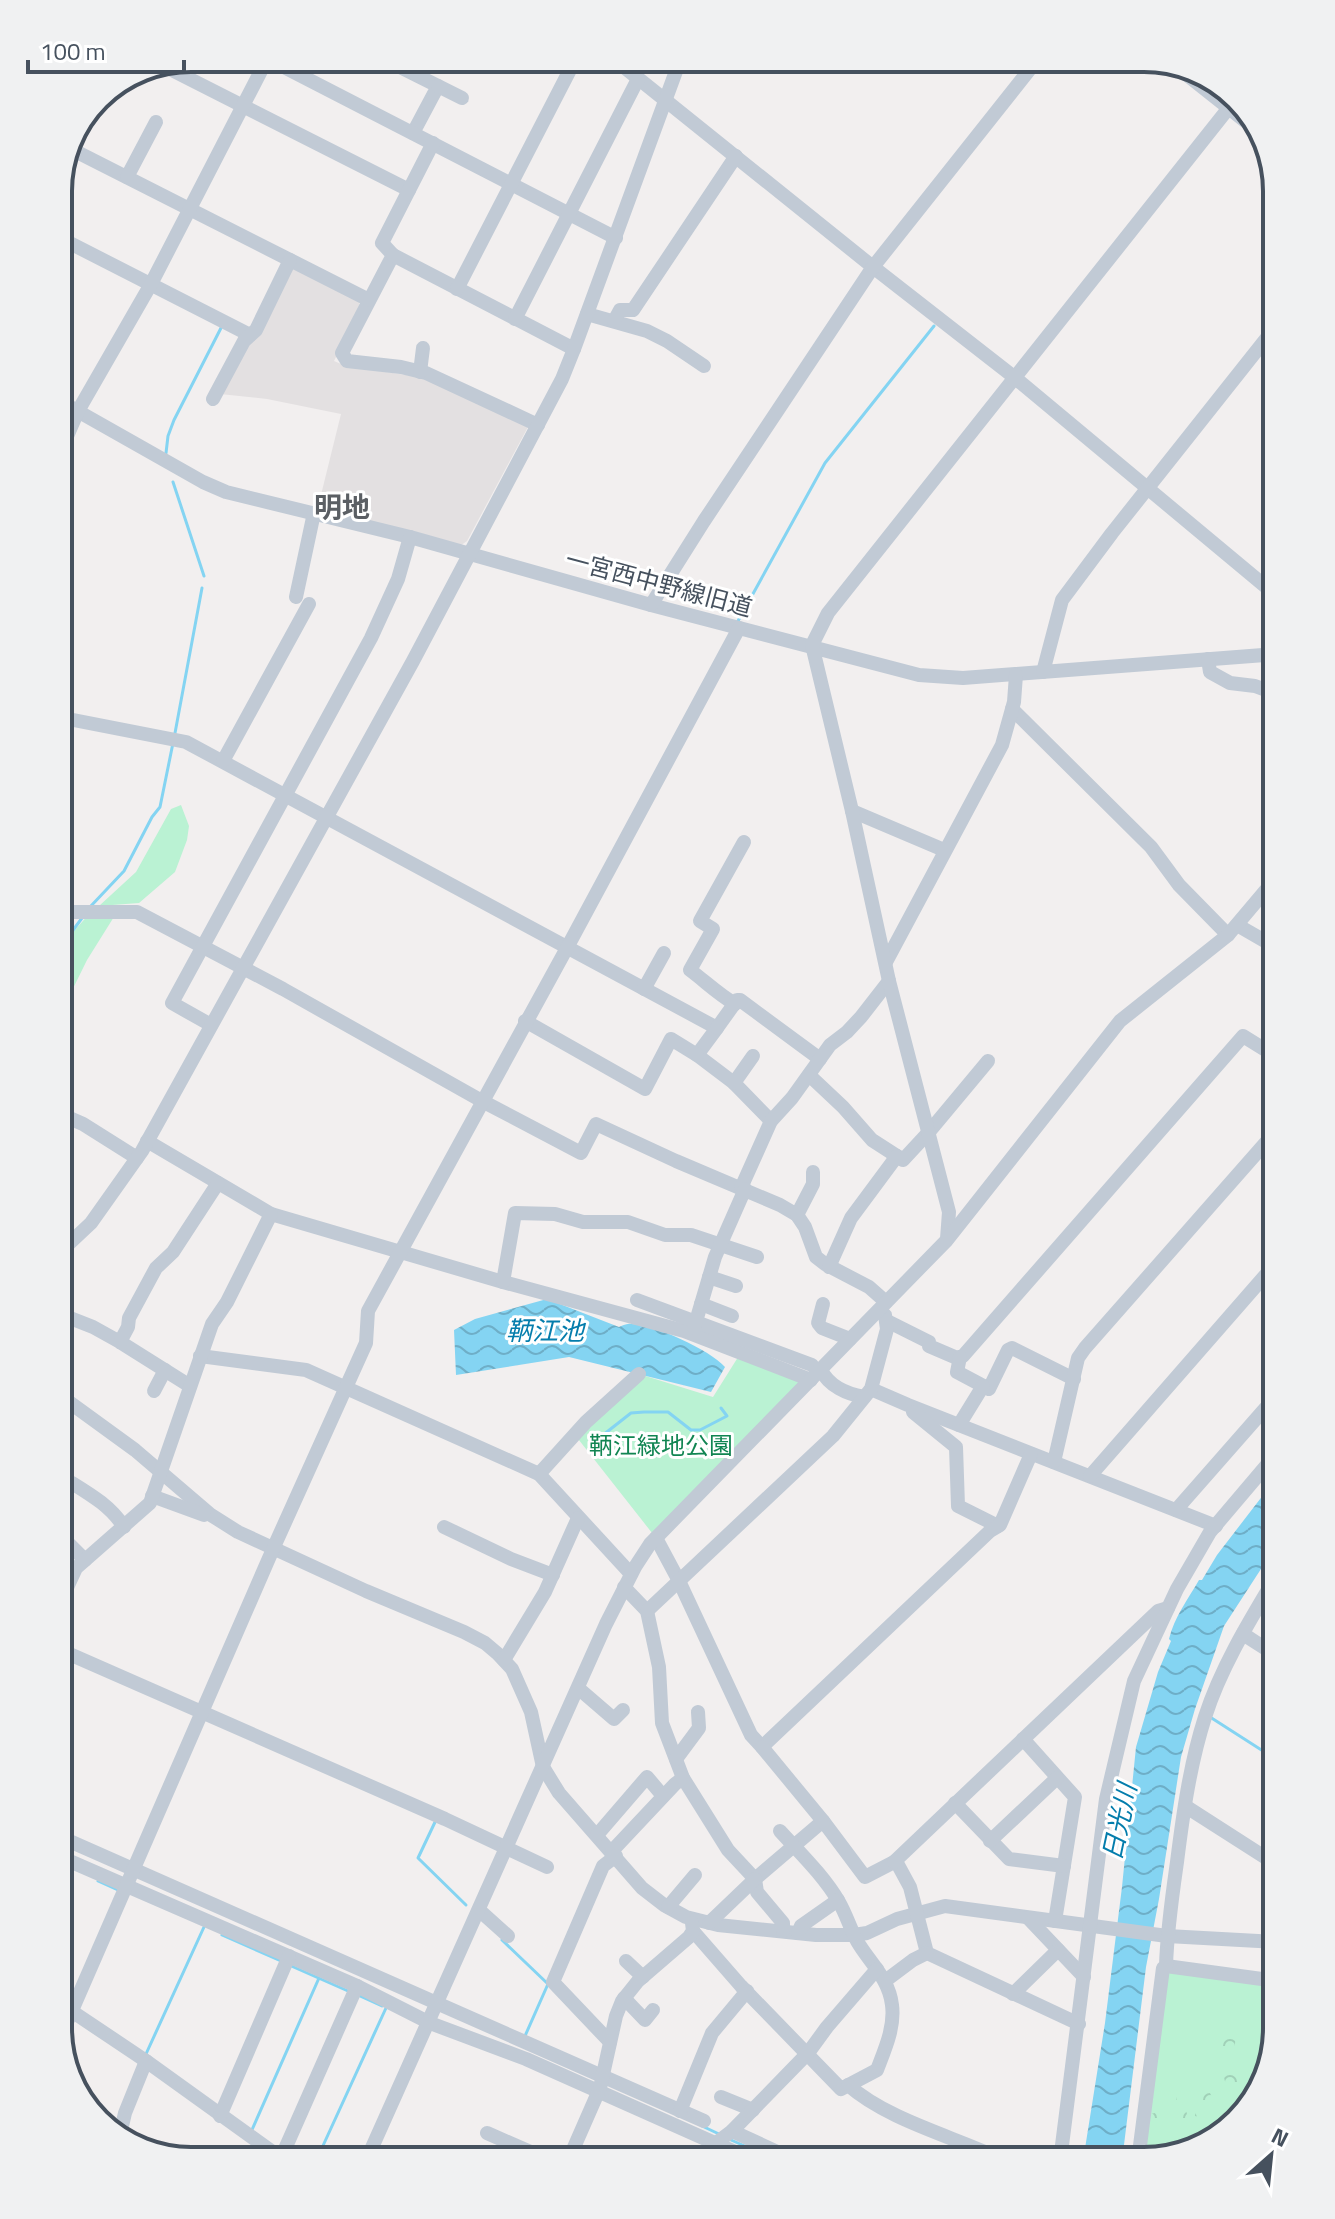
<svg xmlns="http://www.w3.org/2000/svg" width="1335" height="2219" font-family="'Titillium Web','Noto Sans JP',sans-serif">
<defs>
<pattern id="forest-crowns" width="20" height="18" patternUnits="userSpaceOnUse" patternTransform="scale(2)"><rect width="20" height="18" fill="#baf2d3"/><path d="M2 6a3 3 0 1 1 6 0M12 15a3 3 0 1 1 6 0" fill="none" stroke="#a1d1b8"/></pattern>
<pattern id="water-waves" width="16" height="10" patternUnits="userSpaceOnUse" patternTransform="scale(2)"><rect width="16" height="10" fill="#84d4f2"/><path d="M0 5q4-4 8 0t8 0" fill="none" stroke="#6eaec7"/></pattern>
</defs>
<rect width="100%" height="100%" fill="#f2efef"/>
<path fill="#e3e0e1" d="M298,267L358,300L361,307L334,361L346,366L426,378L529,425L467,541L460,546L327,512L318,507L341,414L267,399L220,394L292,269Z"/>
<g fill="#baf2d3">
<path d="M181,805L189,826L187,840L175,872L139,903L99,906L136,872L171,809Z"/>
<path d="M91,912H117L87,960L58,1019V962L65,941Z"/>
<path d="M740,1354L811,1380L656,1538L575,1435L639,1374L713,1397Z"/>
<path d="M1168,1971L1277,1984V2029L1255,2101L1202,2147L1144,2161Z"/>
</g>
<g fill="url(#forest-crowns)">
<path d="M1220,2025C1244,2026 1232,2048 1234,2062C1235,2070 1241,2080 1243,2088L1246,2090L1259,2089L1257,2096L1246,2097L1244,2100L1248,2107L1235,2118C1227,2108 1226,2102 1229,2089C1221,2079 1225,2066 1219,2056L1221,2048C1215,2040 1215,2033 1220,2025Z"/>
<path d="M1182,2091L1194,2095L1209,2091L1212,2097L1206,2117L1203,2118L1195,2116L1196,2107L1189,2106L1185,2107L1187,2114L1185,2120L1179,2121L1173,2112L1176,2105L1177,2094Z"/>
<path d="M1155,2113L1163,2118L1158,2132L1159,2139L1162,2142L1164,2156L1142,2161L1150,2114Z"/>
</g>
<g fill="url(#water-waves)">
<path d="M547,1299L619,1327C622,1326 627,1323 631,1324C654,1324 710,1350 725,1367L711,1392L569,1357L456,1375L454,1330L475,1319Z"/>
<path d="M1277,1477V1551L1274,1549L1224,1626L1195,1709L1181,1757L1159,1899L1146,1967L1122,2161H1083L1105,2023L1122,1887L1136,1747L1158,1672L1171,1641L1169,1639C1174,1618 1188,1599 1199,1580H1202L1217,1555Z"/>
</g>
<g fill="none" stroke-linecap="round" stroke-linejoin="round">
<g stroke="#84d4f2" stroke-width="3">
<path d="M166,453L168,436L174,420L222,326"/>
<path d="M173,482L204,576"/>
<path d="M738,621L825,463L934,326"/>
<path d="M175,733L202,588"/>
<path d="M90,907L124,871L152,817L160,807L173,743"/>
<path d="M58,959L65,941L82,918"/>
<path d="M603,1435L631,1413L644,1412H668L691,1430H700L727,1416L721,1408"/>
<path d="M1210,1717L1277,1760"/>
<path d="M436,1820L418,1858L466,1905"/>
<path d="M98,1881L118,1890"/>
<path d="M222,1935L281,1961"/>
<path d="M502,1940L548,1984L525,2036"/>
<path d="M289,1965L348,1991"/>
<path d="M360,1996L382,2006"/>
<path d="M146,2054L204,1927"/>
<path d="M702,2126L719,2134"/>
<path d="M251,2132L319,1978"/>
<path d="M731,2140L779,2161"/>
<path d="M316,2161L386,2008"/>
</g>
<g stroke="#c1cad5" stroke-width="14">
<path d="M619,63L873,267L1014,377L1277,596"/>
<path d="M398,66L438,86L413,133"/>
<path d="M284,67L616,238"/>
<path d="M1177,67L1264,136"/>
<path d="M168,68L409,190"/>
<path d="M438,86L462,98"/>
<path d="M79,136L103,93"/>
<path d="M433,143L382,243L393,255L342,353L347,361L401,367L426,373L538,425"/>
<path d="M73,150L369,300"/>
<path d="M127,177L156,122"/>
<path d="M58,237L250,335"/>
<path d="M393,255L574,349"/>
<path d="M457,289L573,64"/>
<path d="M587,314L647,331L667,341L704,366"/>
<path d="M515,319L638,79"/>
<path d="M614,321L620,310H633L736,156"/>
<path d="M420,372L423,348"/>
<path d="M213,399L244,341L256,330L290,260"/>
<path d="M58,400L203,482L226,492L410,537L651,605L919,675L963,678L1277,654"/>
<path d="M58,457L78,411L151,284L263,67"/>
<path d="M296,597L314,513"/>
<path d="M651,605L704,521L873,267L1038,59"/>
<path d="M1208,659L1210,672L1230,683L1255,686L1277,694"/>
<path d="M1043,672L1062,600L1112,533L1277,325"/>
<path d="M1012,709L1151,847L1179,885L1228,935"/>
<path d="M58,717L186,742L717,1028L697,1055L734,1083L771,1121"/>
<path d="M223,761L309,604"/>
<path d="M852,811L944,850"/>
<path d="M58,912H137L283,989L482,1101L581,1153L596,1124L676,1161L780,1205L797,1215L805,1227L816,1257L825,1264L869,1287L886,1302"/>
<path d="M1237,925L1277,948"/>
<path d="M886,962L1002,745L1014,702L1016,675"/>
<path d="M644,989L664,953"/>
<path d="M735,1004C718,994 706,982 690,970L713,929L700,921L744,842"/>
<path d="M525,1021L645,1089L671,1039L697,1055"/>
<path d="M211,1025L172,1003L371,638L398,579L410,537"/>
<path d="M717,1028L737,1000H740L820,1059"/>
<path d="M809,1075L843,1107L872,1140L903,1160L928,1133L988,1061"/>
<path d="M734,1083L753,1056"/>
<path d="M58,1113L83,1124L137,1158"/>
<path d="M147,1141L271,1214L503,1282L684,1331L811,1380"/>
<path d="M741,1188L771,1121L792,1098L830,1045L847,1032L861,1017L889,981"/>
<path d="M797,1215L813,1184V1172"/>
<path d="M947,1239L949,1212L889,981L852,811L812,645L828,613L1235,100"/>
<path d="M58,1254L91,1223L142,1151L413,661L562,379L574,349L679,63"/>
<path d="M829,1267L851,1218L897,1156"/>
<path d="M709,1277L736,1286"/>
<path d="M503,1282L515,1213L555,1214L583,1222H628L665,1235H691L757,1257"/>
<path d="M637,1300L812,1365"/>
<path d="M701,1304L732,1316"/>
<path d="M823,1304L818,1323L822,1328L850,1339"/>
<path d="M887,1321L929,1342V1346L957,1358L963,1356L1243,1036L1277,1057"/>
<path d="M58,1325L65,1316L93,1327L120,1342L190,1386"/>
<path d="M694,1328L715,1257L745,1189"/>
<path d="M120,1342L128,1327L129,1318L156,1268L173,1252L218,1183"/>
<path d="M200,1356L306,1370L539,1474L631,1574"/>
<path d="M960,1357L957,1372L989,1389L1008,1350L1012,1348L1074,1379"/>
<path d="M821,1370C829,1386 847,1394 864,1397"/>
<path d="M871,1389L908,1405L1216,1526"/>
<path d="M154,1391L165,1370"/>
<path d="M58,1394L135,1450L211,1515L238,1532L366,1591L464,1632L485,1643L498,1654L512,1669L531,1712L543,1767L559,1793L642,1888L664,1905L686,1917L718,1925L816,1935H854L867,1933L897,1919L945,1906L1167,1936L1277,1942"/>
<path d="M913,1412L956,1447L958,1506L998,1526"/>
<path d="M959,1425L983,1386"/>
<path d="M1054,1462L1078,1358L1085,1348L1277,1130"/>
<path d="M539,1474L586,1422L639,1374"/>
<path d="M1090,1476L1277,1262"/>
<path d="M72,1483C93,1496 111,1507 124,1527"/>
<path d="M152,1496L204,1515"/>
<path d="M1176,1510L1277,1395"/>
<path d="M444,1527L511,1559L553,1575"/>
<path d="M58,1533L85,1560"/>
<path d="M656,1538L679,1581L751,1735L762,1747L990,1531L1000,1525L1031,1454"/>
<path d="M624,1587L647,1611L659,1667L662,1723L683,1778L728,1850L755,1879L823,1821"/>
<path d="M58,1607L76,1568L150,1503L212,1324L227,1302L271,1214"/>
<path d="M647,1611L833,1436L871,1389L887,1329L885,1315"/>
<path d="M1243,1634L1277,1656"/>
<path d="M58,1649L445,1819L547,1867"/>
<path d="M504,1660L545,1592L578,1518"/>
<path d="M578,1688L614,1719L623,1710"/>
<path d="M1023,1739L1075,1797L1055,1921"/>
<path d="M762,1747L823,1821L865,1877L894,1862L897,1863L910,1887L927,1953L1079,2024"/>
<path d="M676,1759L699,1728L698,1712"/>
<path d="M955,1803L1009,1859L1064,1866"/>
<path d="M1185,1806L1277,1865"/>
<path d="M597,1835L647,1777L663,1796"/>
<path d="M58,1836L704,2121"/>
<path d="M990,1841L1057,1778"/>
<path d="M612,1851L675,1784L683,1778"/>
<path d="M58,1856L357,1986L430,2023L526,2059L755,2161"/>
<path d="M894,1862L1158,1611L1168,1608"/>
<path d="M755,1879L757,1892L783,1923V1931"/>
<path d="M668,1907L695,1875"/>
<path d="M479,1910L508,1936"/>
<path d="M1028,1918L1084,1977"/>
<path d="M709,1923L755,1879"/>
<path d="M693,1931L741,1986L841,2089L877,2070C885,2049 895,2027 892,2005C889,1978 869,1962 857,1941C850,1928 846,1914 839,1902C824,1876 800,1853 780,1831"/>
<path d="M798,1933L801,1926L838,1900"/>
<path d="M626,1961L643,1977"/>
<path d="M1166,1966L1277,1981"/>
<path d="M885,1981L913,1960L927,1953"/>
<path d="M1013,1994L1058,1950"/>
<path d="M624,1998L645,2020L653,2010"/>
<path d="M58,2002L146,2061L285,2161"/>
<path d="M60,2038L273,1549L366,1343L368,1311L568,946L739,628"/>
<path d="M610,2042L553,1982L603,1866L616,1856"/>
<path d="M848,2085C889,2121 956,2137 1005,2161"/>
<path d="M721,2097L753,2110"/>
<path d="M680,2111L712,2033L747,1991"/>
<path d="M220,2116L289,1956"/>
<path d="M732,2131L797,2161"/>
<path d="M487,2133L551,2161"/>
<path d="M119,2139L125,2113L146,2061"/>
<path d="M281,2158L357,1986"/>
<path d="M366,2161L606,1624L635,1567L650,1544L947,1240L1120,1021L1228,935L1277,877"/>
<path d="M568,2161L600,2088L616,2016L622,2001L638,1981L689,1937L693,1931L692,1923"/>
<path d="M699,2161L716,2143L732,2131L808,2053L827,2027L877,1969"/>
<path d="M1060,2161L1106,1799L1134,1681L1177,1589L1210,1532L1277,1453"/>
<path d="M1138,2161L1163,1968L1166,1966C1167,1931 1172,1897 1177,1862C1183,1814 1190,1764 1205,1717C1221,1667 1250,1620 1277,1575"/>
</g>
</g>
<g text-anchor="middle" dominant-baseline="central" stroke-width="6" stroke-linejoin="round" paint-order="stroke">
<g font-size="24" fill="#46515e" stroke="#fff">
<text transform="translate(659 583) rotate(15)">一宮西中野線旧道</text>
</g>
<g font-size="24" fill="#118552" stroke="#fff">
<text x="661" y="1445">鞆江緑地公園</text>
</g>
<g font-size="26" font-style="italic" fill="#047dac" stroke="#fff">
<text x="545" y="1330">鞆江池</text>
<text transform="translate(1119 1822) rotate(-78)">日光川</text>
</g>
<g font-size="28" font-weight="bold" fill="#5b5f64" stroke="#fff">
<text x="342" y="506">明地</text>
</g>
</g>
<path d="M0 0H1335V2219H0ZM191 72H1144A119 119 0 0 1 1263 191V2028A119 119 0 0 1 1144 2147H191A119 119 0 0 1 72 2028V191A119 119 0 0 1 191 72Z" fill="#f0f1f2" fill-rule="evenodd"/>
<path fill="none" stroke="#46515e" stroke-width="4" d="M191 72H1144A119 119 0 0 1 1263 191V2028A119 119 0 0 1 1144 2147H191A119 119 0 0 1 72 2028V191A119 119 0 0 1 191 72Z"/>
<g transform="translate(1271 2155) rotate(27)" stroke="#ffffff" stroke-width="6" paint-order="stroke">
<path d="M0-6L14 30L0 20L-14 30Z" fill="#46515e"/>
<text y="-12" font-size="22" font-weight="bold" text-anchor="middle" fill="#46515e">N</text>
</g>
<path d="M28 60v12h156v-12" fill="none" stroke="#46515e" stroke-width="4"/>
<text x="40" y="60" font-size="24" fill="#46515e" stroke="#ffffff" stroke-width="6" paint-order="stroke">100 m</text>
</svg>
